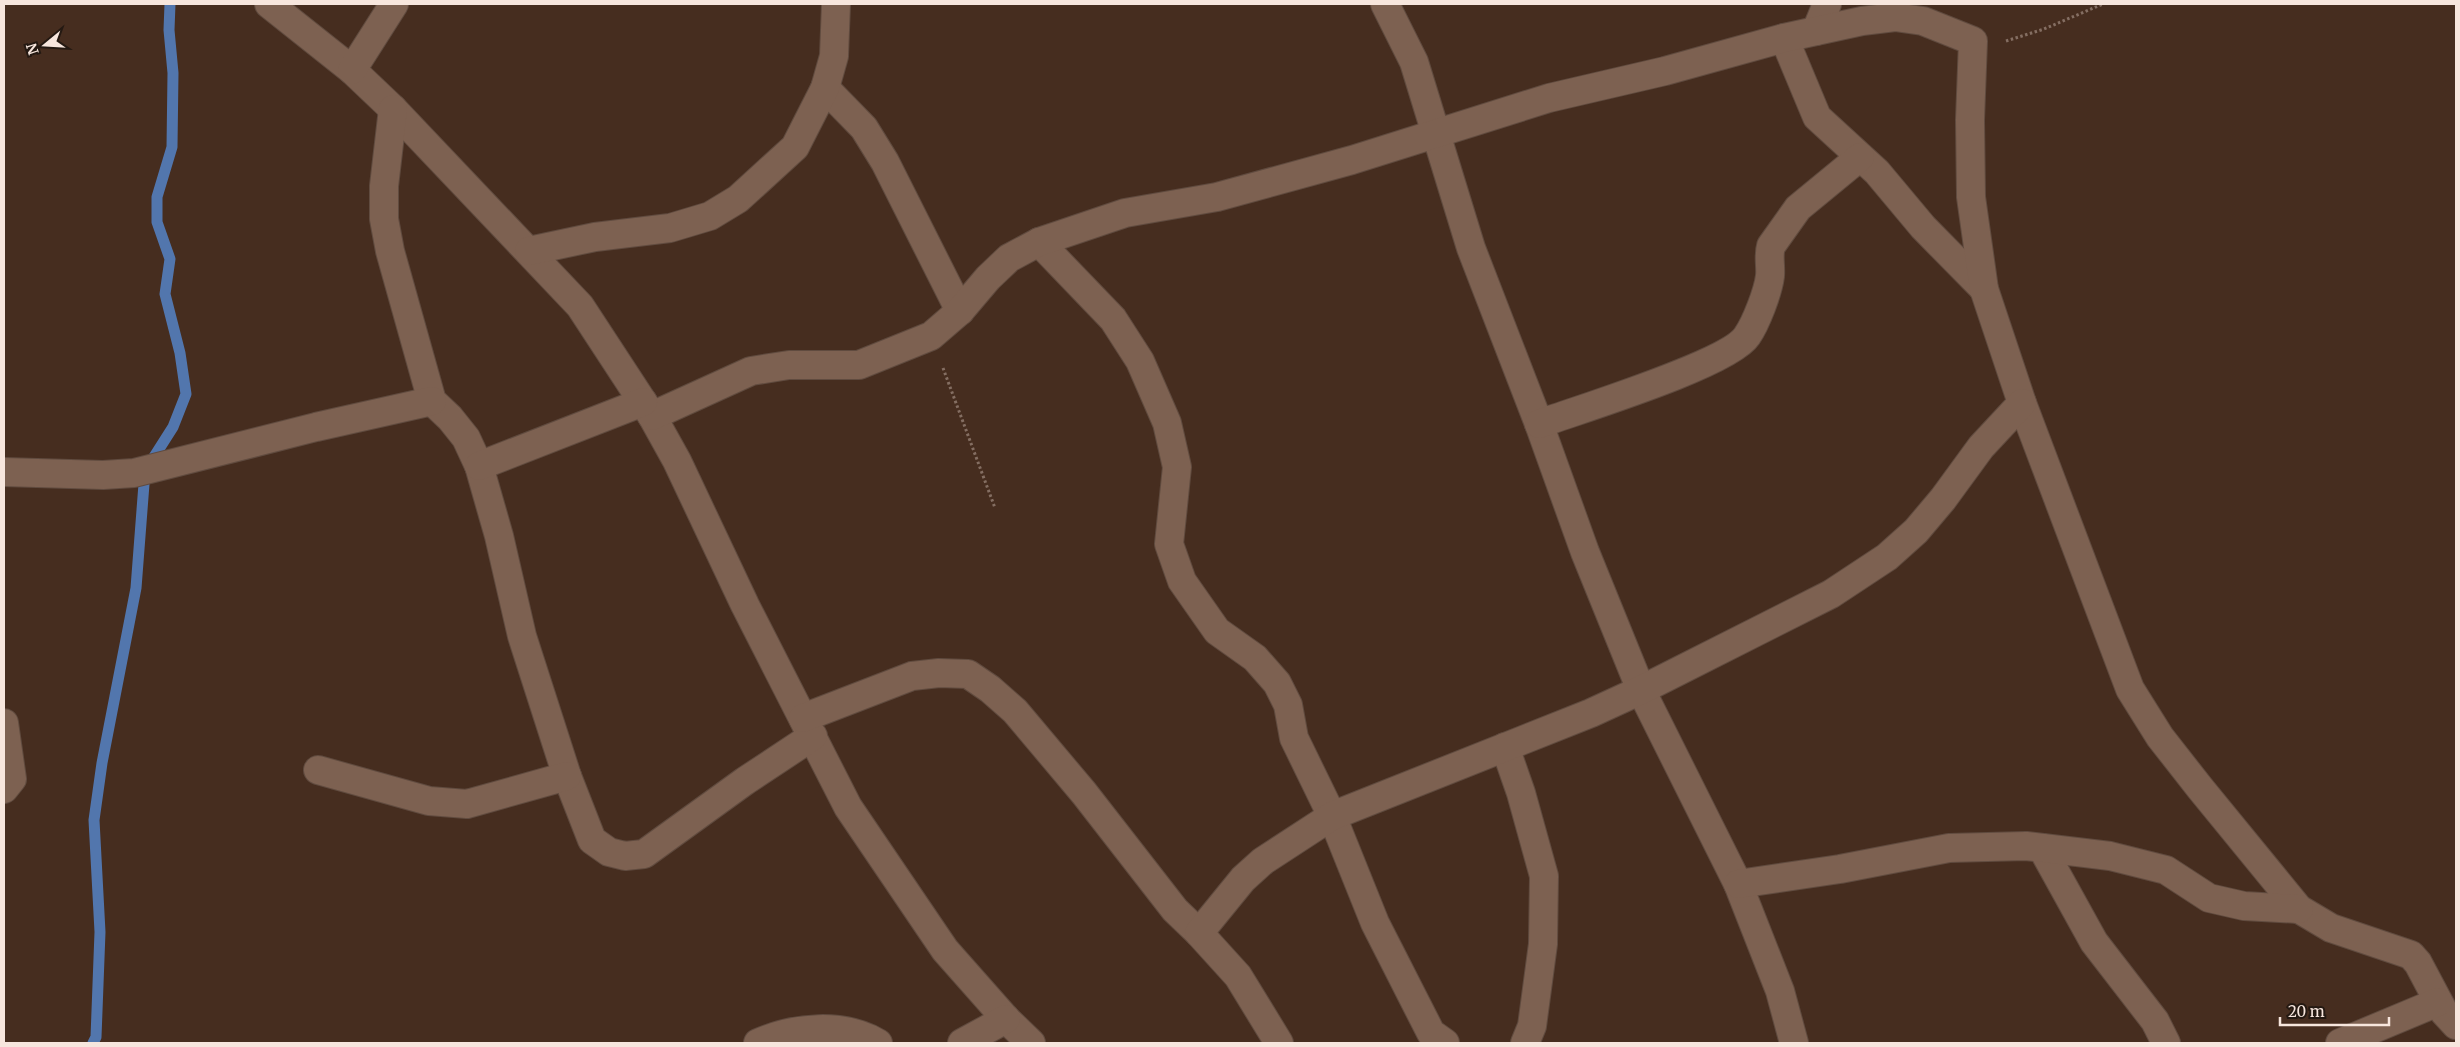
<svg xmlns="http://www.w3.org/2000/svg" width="2460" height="1047" font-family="Merriweather,serif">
<rect width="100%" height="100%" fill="#462d1f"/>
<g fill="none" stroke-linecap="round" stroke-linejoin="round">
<path stroke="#5276ad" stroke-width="11" d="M93,1043L96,1037L100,932L94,820L102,763L136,588L145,471L173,427L186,394L180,353L165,294L170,259L157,222V197L172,147L173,73L169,30L170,4"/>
<defs>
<g id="minor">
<path d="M269,4L352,70L393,109L580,306L652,416L677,461L745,605L848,807L945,950L1006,1019L1031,1043"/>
<path d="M1385,4L1414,62L1471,248L1539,424L1585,552L1641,690L1738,884L1780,991L1794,1043"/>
<path d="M1816,31L1827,4"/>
<path d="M1784,38L1817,117L1877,172L1923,227L1984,289"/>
<path d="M352,70L394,4"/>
<path d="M825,88L864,128L885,162L960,311"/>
<path d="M393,109L384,186V219L390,251L432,401L450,418L466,438L479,466L499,536L522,636L567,776L592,840L609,852L625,856L644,854L745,781L813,736"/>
<path d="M1039,242L1113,319L1140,361L1167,423L1177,467L1169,544L1182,581L1217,631L1255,658L1277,683L1288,705L1294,738L1332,816L1375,923L1431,1033L1445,1043"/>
<path d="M529,251L595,237L670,228L710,216L738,199L795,147L825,88L834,56L836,4"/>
<path d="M652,416L751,371L789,365H859L931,336L960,311L988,278L1009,258L1039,242L1125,213L1217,197L1352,160L1549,98L1665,71L1784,38L1862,21L1895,17L1923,21L1973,41L1970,120L1971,197L1984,289L2022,403L2130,689L2160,737L2200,788L2299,909L2331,928L2411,955L2418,963L2444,1012L2456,1025"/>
<path d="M1539,424C1577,410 1729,364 1747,336C1756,323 1768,292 1770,276C1771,266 1768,256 1771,246L1798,208L1860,157"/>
<path d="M479,466L643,402"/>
<path d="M4,472L103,475L134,473L316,427L432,401"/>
<path d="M803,718L912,676L939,673L968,674L990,689L1015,711L1084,793L1175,910L1199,933"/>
<path d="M4,723L12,779L4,789"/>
<path d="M1505,747L1521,793L1544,876L1543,944L1532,1026L1525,1043"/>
<path d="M318,770L429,801L467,804L567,776"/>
<path d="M2042,848L2094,942L2155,1021L2166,1043"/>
<path d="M1738,884L1840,869L1949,848L2026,846L2110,856L2166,870L2209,898L2244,906L2299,909"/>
<path d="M758,1043C794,1027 843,1022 878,1043"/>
<path d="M962,1043L1006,1019"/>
<path d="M1279,1043L1238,976L1199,933L1243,879L1263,861L1332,816L1591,713L1641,690L1831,594L1887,557L1916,531L1943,499L1981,447L2022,403"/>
<path d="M2340,1043L2438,1002"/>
</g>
</defs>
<use href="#minor" stroke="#604b3f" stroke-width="30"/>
<g stroke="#846e62" stroke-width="3" stroke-dasharray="2.5 2.5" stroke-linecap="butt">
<path d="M2006,41L2044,29L2103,4"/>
<path d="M943,368L995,508"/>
</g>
<use href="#minor" stroke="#7d6151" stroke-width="28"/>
</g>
<rect width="2460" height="1047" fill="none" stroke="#f7e6dd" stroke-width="10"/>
<g transform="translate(45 45) rotate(252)" stroke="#241912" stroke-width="4" paint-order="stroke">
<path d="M0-4L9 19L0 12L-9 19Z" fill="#f7e6dd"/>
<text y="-8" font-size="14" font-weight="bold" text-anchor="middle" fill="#f7e6dd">N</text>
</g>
<path d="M2280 1017v8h109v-8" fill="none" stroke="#f7e6dd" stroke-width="2.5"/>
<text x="2288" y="1017" font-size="15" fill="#f7e6dd" stroke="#241912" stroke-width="4" paint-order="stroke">20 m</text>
</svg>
